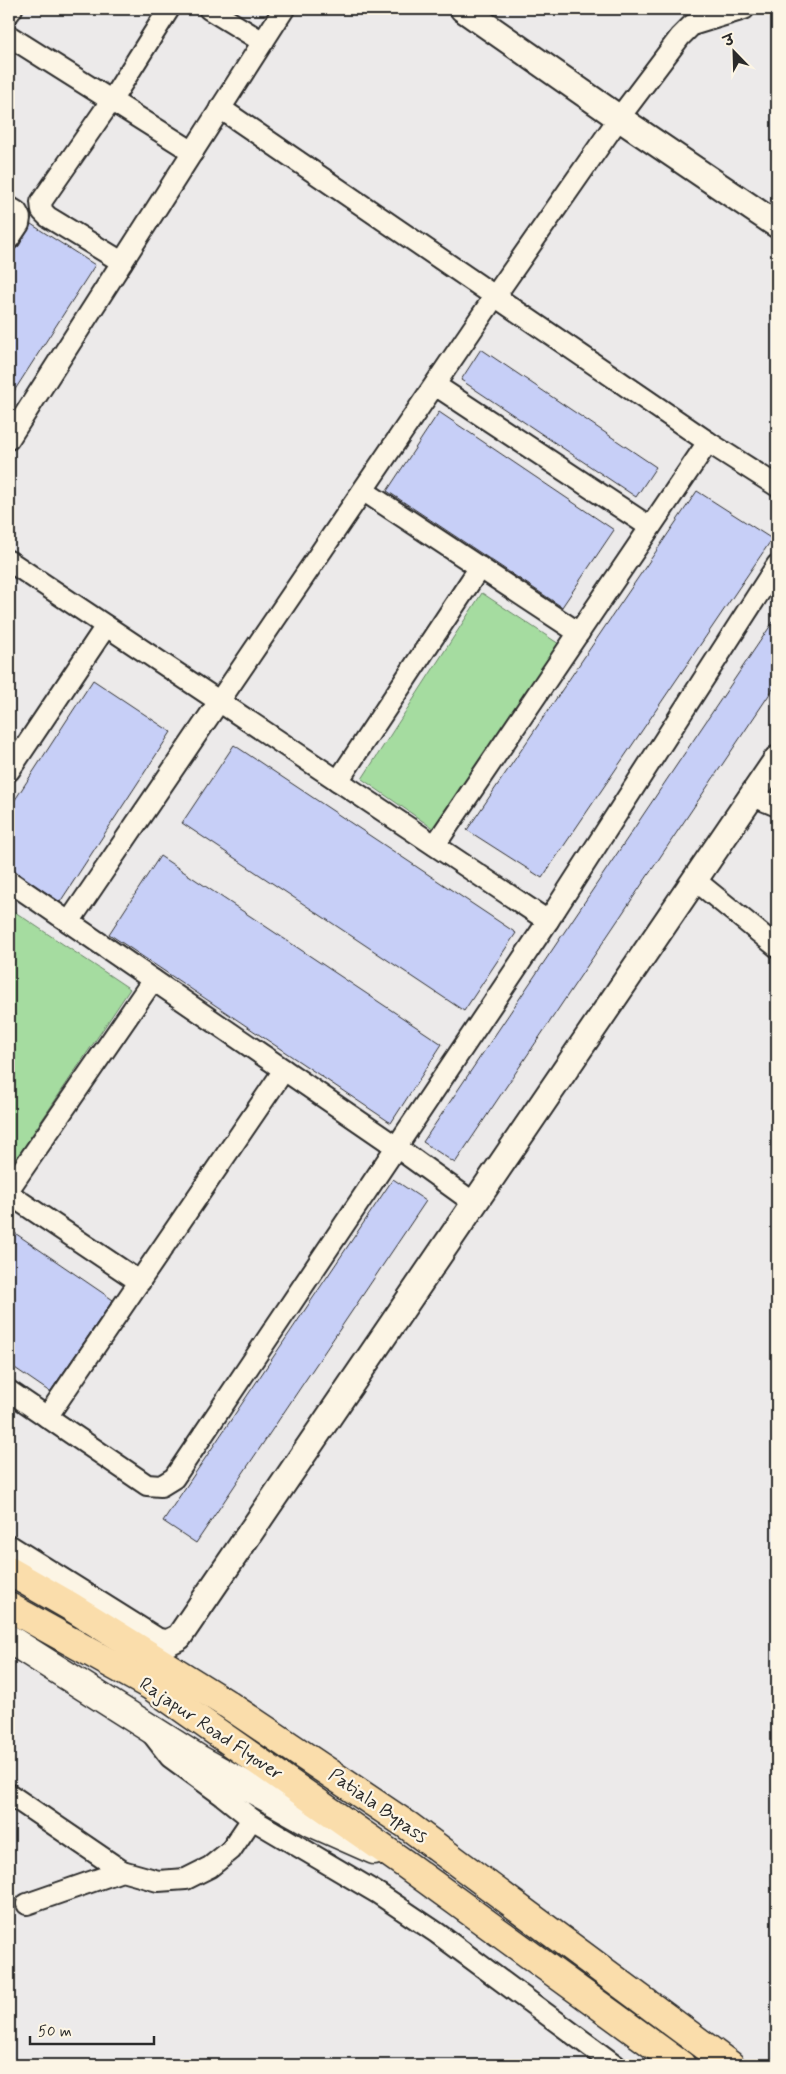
<svg xmlns="http://www.w3.org/2000/svg" width="786" height="2074" font-family="Mynerve,'Playpen Sans Deva',sans-serif">
<rect width="100%" height="100%" fill="#eceaea"/>
<filter id="ink" filterUnits="userSpaceOnUse"><feTurbulence type="fractalNoise" baseFrequency=".02" numOctaves="2"/><feDisplacementMap in="SourceGraphic" scale="10" xChannelSelector="R" yChannelSelector="G"/><feConvolveMatrix kernelMatrix="1 2 1 2 8 2 1 2 1" color-interpolation-filters="sRGB"/></filter>
<g filter="url(#ink)">
<g fill="#a5dca0" stroke="#688466">
<path d="M482,593L559,644L434,829L362,779Z"/>
<path d="M9,908L130,989L9,1169Z"/>
</g>
<g fill="#c7cff7" stroke="#2b2b2b">
<path d="M31,224L95,265L9,399V254L19,246Z"/>
<path d="M481,349L656,467L636,497L461,380Z"/>
<path d="M439,412L614,530L562,607L387,491Z"/>
<path d="M697,491L772,539L542,878L467,830Z"/>
<path d="M777,616V683L455,1163L423,1142Z"/>
<path d="M93,680L171,732L60,902L9,868V809Z"/>
<path d="M234,745L516,933L464,1011L182,823Z"/>
<path d="M160,856L442,1044L391,1123L109,934Z"/>
<path d="M393,1179L426,1201L196,1543L163,1521Z"/>
<path d="M9,1229L113,1300L50,1392L9,1364Z"/>
</g>
<g fill="none" stroke-linecap="round" stroke-linejoin="round">
<defs>
<g id="minor">
<path d="M209,9L263,42"/>
<path d="M9,13L12,9"/>
<path d="M9,36L193,152"/>
<path d="M220,108L708,442L777,486"/>
<path d="M9,207L17,212L20,218L19,224L9,239"/>
<path d="M122,262L48,217L42,211L41,202L111,101L169,9"/>
<path d="M435,385L650,527"/>
<path d="M9,439L284,9"/>
<path d="M364,491L579,633"/>
<path d="M9,561L548,921L777,565"/>
<path d="M9,771L106,626"/>
<path d="M338,781L480,567"/>
<path d="M753,796L777,806"/>
<path d="M435,845L708,442"/>
<path d="M695,880L777,947"/>
<path d="M9,881L395,1146L474,1203"/>
<path d="M69,922L495,296L619,118L680,37L692,25L744,9"/>
<path d="M9,1189L153,980"/>
<path d="M9,1194L140,1282"/>
<path d="M9,1391L147,1485L161,1486L174,1478L548,921"/>
<path d="M47,1417L284,1070"/>
<path d="M153,1735L170,1757L222,1795L252,1819L379,1894L437,1933L615,2065"/>
<path d="M9,1794L122,1871"/>
<path d="M27,1904L122,1871L158,1881L186,1879L210,1867L231,1850L252,1819"/>
</g>
<g id="tertiary">
<path d="M463,9L619,118L777,225"/>
<path d="M9,1548L157,1641L167,1643L179,1637L777,759"/>
</g>
<path id="secondary" d="M9,1639L200,1760L313,1823L374,1850"/>
<g id="trunk">
<path d="M9,1571L70,1606L227,1704L407,1825L730,2065"/>
<path d="M9,1607L151,1686L405,1864L681,2065"/>
</g>
</defs>
<use href="#minor" stroke="#2b2b2b" stroke-width="24"/>
<use href="#tertiary" stroke="#2b2b2b" stroke-width="29"/>
<use href="#secondary" stroke="#2b2b2b" stroke-width="31"/>
<use href="#trunk" stroke="#2b2b2b" stroke-width="31"/>
<use href="#minor" stroke="#fcf5e5" stroke-width="20"/>
<use href="#tertiary" stroke="#fcf5e5" stroke-width="25"/>
<use href="#secondary" stroke="#fcf5e5" stroke-width="28"/>
<use href="#trunk" stroke="#faddab" stroke-width="28"/>
</g>
</g>
<g text-anchor="middle" dominant-baseline="central" stroke-width="4.5" stroke-linejoin="round" paint-order="stroke">
<g font-size="19" fill="#2b2b2b" stroke="#fcf5e5">
<text transform="translate(211 1729) rotate(34)">Rajapur Road Flyover</text>
<text transform="translate(378 1806) rotate(35)">Patiala Bypass</text>
</g>
</g>
<rect width="786" height="2074" fill="none" stroke="#fcf5e5" stroke-width="30"/>
<rect x="15" y="15" width="756" height="2044" fill="none" stroke="#2b2b2b" stroke-width="2" filter="url(#ink)"/>
<g transform="translate(734 52) rotate(337)" stroke="#fcf5e5" stroke-width="4" paint-order="stroke">
<path d="M0-4L9 19L0 12L-9 19Z" fill="#2b2b2b"/>
<text y="-8" font-size="14" font-weight="bold" text-anchor="middle" fill="#2b2b2b">उ</text>
</g>
<path d="M30 2036v8h124v-8" fill="none" stroke="#2b2b2b" stroke-width="2.5"/>
<text x="38" y="2036" font-size="15" fill="#2b2b2b" stroke="#fcf5e5" stroke-width="4" paint-order="stroke">50 m</text>
</svg>
